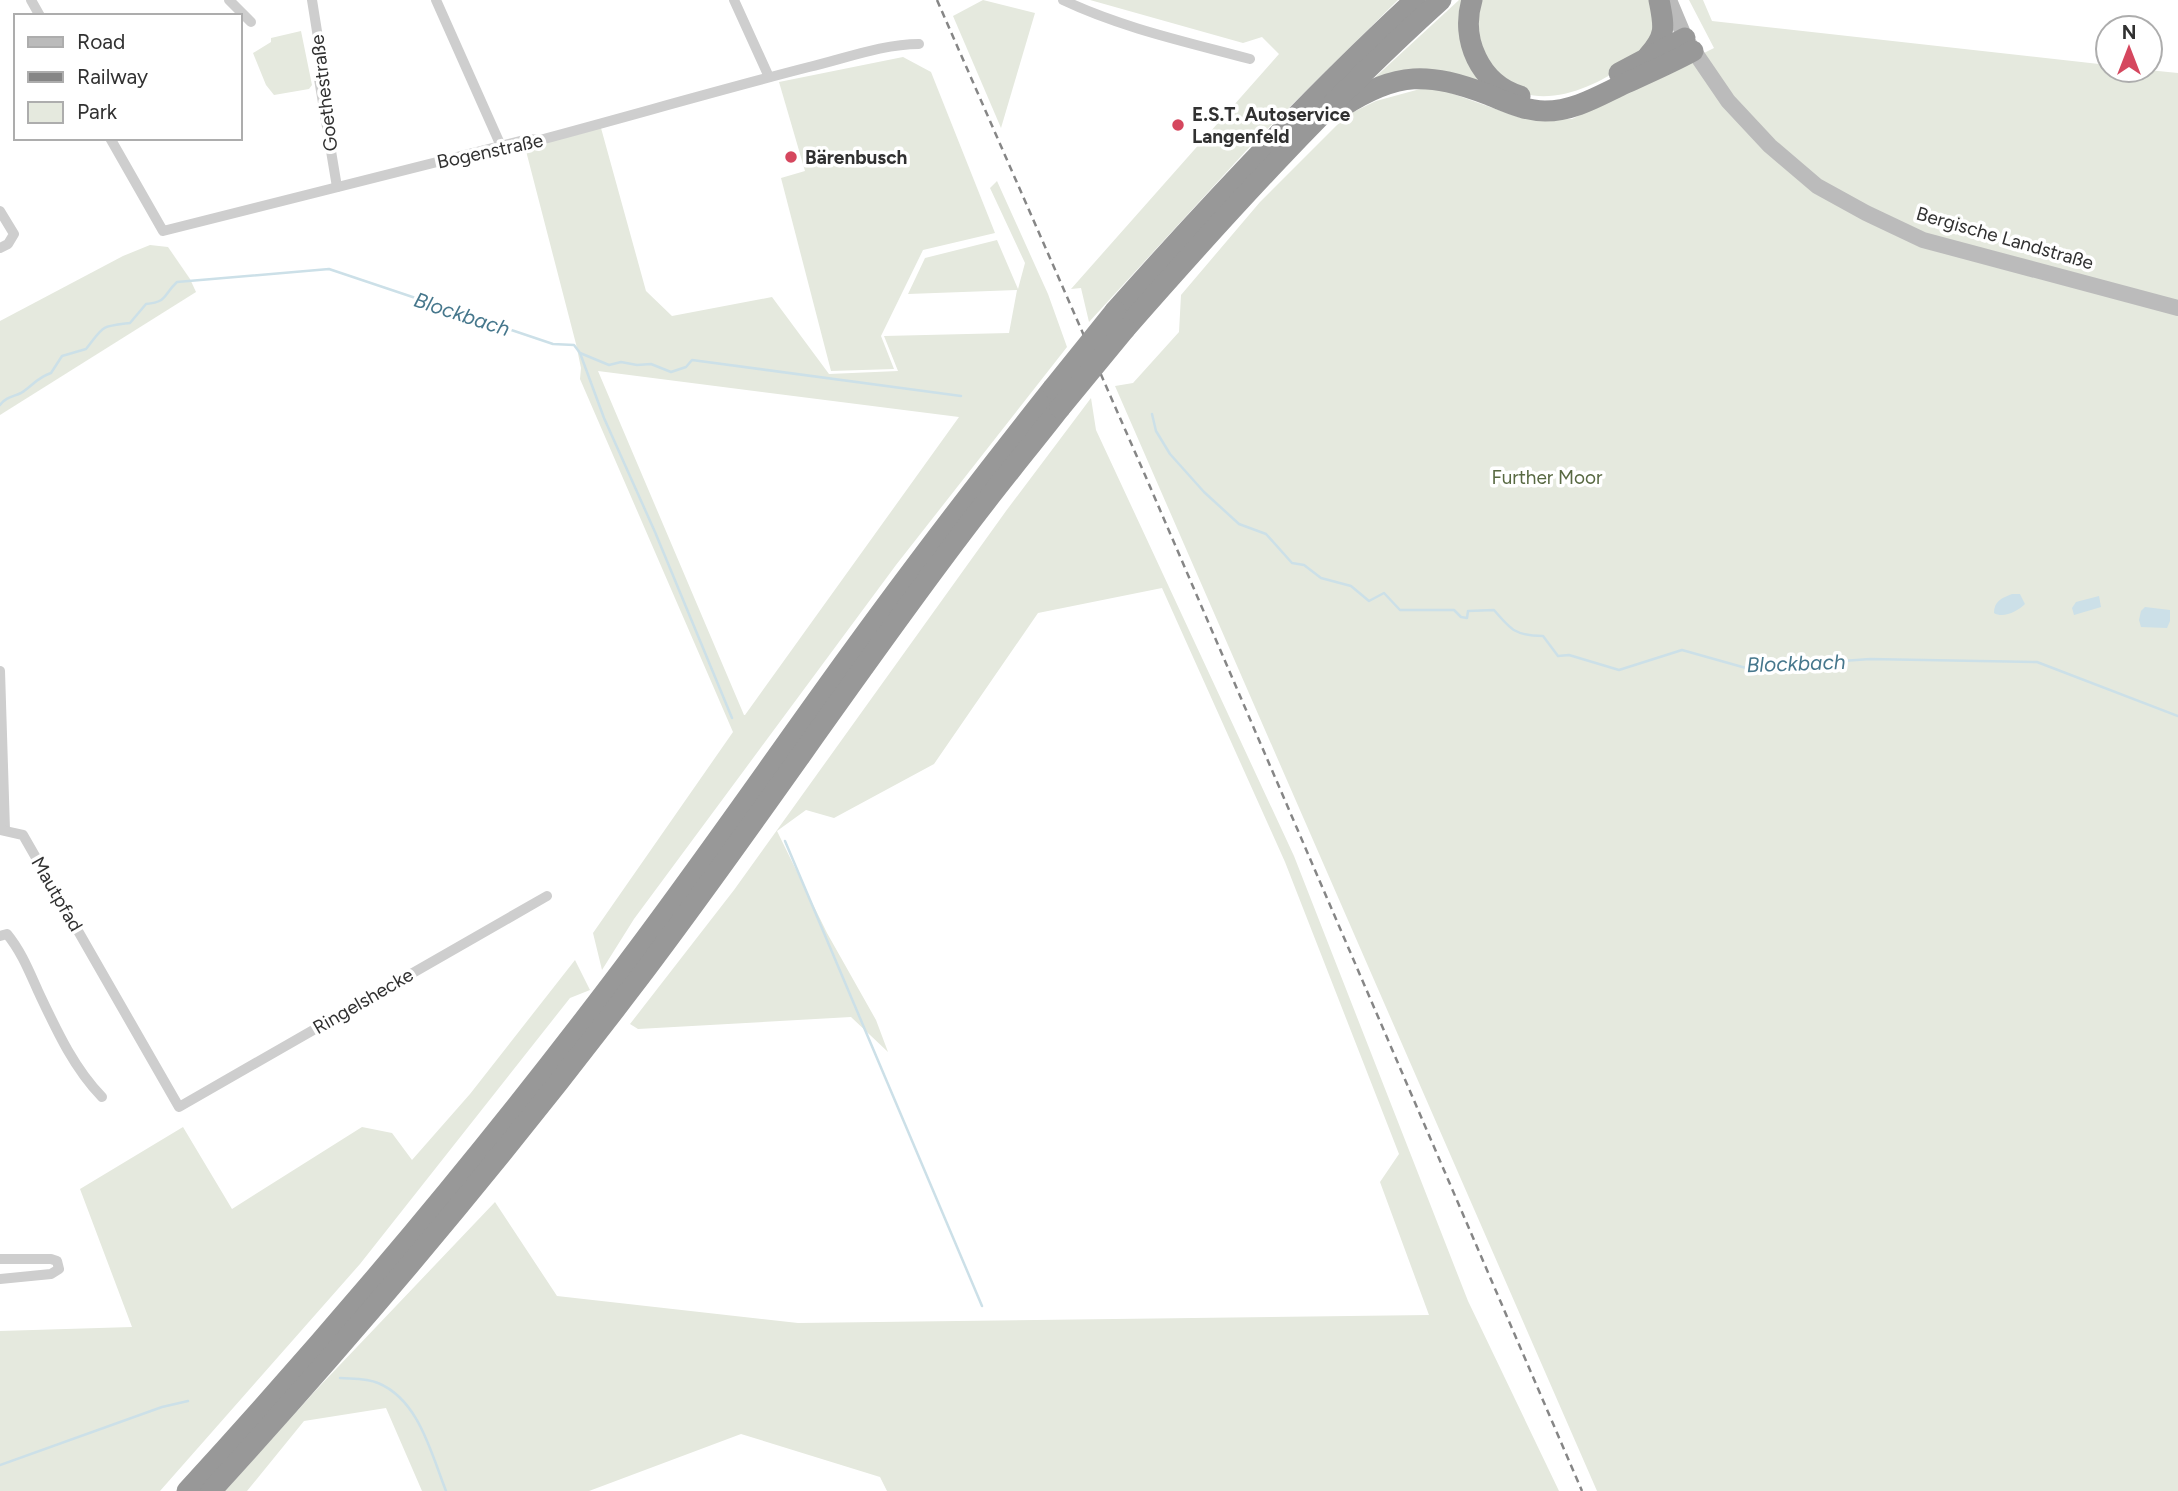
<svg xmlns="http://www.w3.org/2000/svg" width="2178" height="1491" font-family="Figtree,sans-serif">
<rect width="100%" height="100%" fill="#fff"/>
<g fill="#e5e9de" fill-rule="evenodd">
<path d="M983,0L1035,13L1001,128L953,16Z"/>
<path d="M1090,0H1398L1256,140L1089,322L1081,288L1071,289L1279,54L1262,37L1243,43Z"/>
<path d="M1459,0H1467L1496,94L1370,82Z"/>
<path d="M1477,0H1654L1656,36C1646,46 1636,58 1624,66C1596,86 1551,106 1517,91C1504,85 1491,68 1481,58Z"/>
<path d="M1689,0H1703L1712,21L2108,65V70H2148L2178,73V1491H1597L1115,386L1133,383L1179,332L1181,295L1260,202L1347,115L1376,101L1431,86L1521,118L1572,119L1714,48Z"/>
<path d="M301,31L312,85L309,89L274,95L266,85L253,53L271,42V38Z"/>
<path d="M903,57L931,72L995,233L923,250L881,336L894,369L831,371L781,178L805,171L779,82Z"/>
<path d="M601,128L646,291L672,316L772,297L829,374L898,371L884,336L1009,333L1017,290L908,294L925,258L997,240L1018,289L1025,263L990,188L997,181L1048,294L1067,347L896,565L634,919L602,970L593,933L733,732L580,379L581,368L576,344L525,147ZM598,371L959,417L745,715H744Z"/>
<path d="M150,245L168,247L190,279L196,292L0,415V321L123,256Z"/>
<path d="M1091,398L1096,430L1294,856L1468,1301L1559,1491H887L880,1477L741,1434L589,1491H422L386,1408L304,1421L247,1491H225L317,1389L495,1202L557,1296L798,1323L1429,1315L1380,1182L1399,1154L1285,862L1162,588L1038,613L934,764L834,818L806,810L777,831L827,933L876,1020L888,1052L851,1017L638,1029L630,1024L734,890L1006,511Z"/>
<path d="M575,960L590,990L570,998L360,1264L160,1491H0V1331L132,1327L80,1189L183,1127L232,1209L362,1127L392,1133L412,1160L470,1094Z"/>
</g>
<g fill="#cce0e8">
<path d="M2012,594H2020L2025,604C2018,611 2003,619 1994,613C1994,601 2002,598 2012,594Z"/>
<path d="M2099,596L2101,607L2074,615L2072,608L2076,602Z"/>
<path d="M2145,607L2170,610V621L2167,628L2141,627L2139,620L2141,611Z"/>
</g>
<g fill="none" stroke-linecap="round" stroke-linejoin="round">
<g stroke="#cce0e8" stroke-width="2.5">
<path d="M580,353L604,418L655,532L732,718"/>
<path d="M0,405C6,397 12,397 21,393C32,386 38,377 51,373L62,356L86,349C105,325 99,327 130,323L146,304C168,302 163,295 177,282L329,269L553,344L574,345L580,353L609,365L621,362L637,365L651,364L671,372L686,367L692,360L961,396"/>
<path d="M1152,414L1156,431L1170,454L1204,492L1239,524L1266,534L1292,563L1304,565L1321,578L1351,586L1369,601L1384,593L1400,610H1454L1461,617L1467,618L1468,611L1494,610C1511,630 1516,636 1543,636L1558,656L1569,655L1619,670L1682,650L1746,668L1870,659L2037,662L2178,716"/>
<path d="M785,841L982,1306"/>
<path d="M340,1378C352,1379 367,1378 378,1383C419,1400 431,1453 446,1491"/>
<path d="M0,1465L162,1407L188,1401"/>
</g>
<g stroke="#cecece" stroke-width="10">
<path d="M31,0L40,16"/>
<path d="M229,0L251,22"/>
<path d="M312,0L323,69L319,79L337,187"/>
<path d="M436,0L501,146"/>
<path d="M734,0L769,77"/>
<path d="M1063,0C1122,28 1187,42 1250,59"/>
<path d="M110,138L163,231L528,139L540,140C630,116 719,90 809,67C844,59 882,44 919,44"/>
<path d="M0,211L14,234L8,244L0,248"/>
<path d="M0,671L5,830"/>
<path d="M0,830L23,835L179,1107L547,896"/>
<path d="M0,936L7,934C21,951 29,971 38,991C56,1029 73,1067 102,1097"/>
<path d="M0,1259H51L57,1261L59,1269L51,1274L0,1279"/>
</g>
<path stroke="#bbb" stroke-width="16" d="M1669,0L1685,38L1728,101L1770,146L1817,186L1866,213L1923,240L2178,308"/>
<g stroke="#989898" stroke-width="21">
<path d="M1472,0C1460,39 1480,84 1520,96"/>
<path d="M1648,56C1667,35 1664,26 1659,0"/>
<path d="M1619,73L1685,38"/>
<path d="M1342,107C1398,71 1428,72 1489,95C1507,102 1525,111 1545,111C1575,111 1600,95 1626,83C1648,73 1671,63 1693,51"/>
<path d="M1115,311C1211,203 1309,98 1415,0"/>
<path d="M1125,329C1225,215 1328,102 1441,0"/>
<path d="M187,1491C341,1323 488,1148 625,966C700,867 771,764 844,663C911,570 981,479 1053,388"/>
<path d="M211,1491C359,1329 500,1161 633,986C746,838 849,682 962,533C994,490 1028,449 1060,408"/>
</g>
<path stroke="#868686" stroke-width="2.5" stroke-dasharray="7 5" stroke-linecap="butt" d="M937,0L1145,475L1582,1491"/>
<g stroke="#989898" stroke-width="21">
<path d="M1053,388L1115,311"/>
<path d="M1060,408L1125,329"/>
</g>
</g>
<g fill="#d5475e" stroke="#fff" stroke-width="2.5">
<circle cx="1178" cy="125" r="7"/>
<circle cx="791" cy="157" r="7"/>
</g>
<g text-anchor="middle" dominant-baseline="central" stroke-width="7" stroke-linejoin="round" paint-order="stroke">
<g font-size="19" fill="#313131" stroke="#fff">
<text transform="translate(324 93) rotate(-97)">Goethestraße</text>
<text transform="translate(490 151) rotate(-12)">Bogenstraße</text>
<text transform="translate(2005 238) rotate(16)">Bergische Landstraße</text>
<text transform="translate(57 894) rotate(60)">Mautpfad</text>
<text transform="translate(363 1001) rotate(-30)">Ringelshecke</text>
</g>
<g font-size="19" font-weight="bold" fill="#313131" stroke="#fff" text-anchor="start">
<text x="1192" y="114">E.S.T. Autoservice<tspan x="1192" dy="22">Langenfeld</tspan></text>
<text x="805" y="157">Bärenbusch</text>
</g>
<g font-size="19" fill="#586942" stroke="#fff">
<text x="1547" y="477">Further Moor</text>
</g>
<g font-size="21" font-style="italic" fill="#46778c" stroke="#fff">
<text transform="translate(462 314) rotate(18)">Blockbach</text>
<text transform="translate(1796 663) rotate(-2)">Blockbach</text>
</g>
</g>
<rect x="14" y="14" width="228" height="126" fill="#ffffff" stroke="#adadad" stroke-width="2"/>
<rect x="28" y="37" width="35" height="10" fill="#bbbbbb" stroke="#adadad" stroke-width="2"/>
<text x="77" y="49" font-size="21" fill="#313131">Road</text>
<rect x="28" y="72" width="35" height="10" fill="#868686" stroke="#adadad" stroke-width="2"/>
<text x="77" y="84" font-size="21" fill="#313131">Railway</text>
<rect x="28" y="102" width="35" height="21" fill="#e5e9de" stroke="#adadad" stroke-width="2"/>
<text x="77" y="119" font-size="21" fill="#313131">Park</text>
<g transform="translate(2129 49)"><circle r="33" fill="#ffffff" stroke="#adadad" stroke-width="2"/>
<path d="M0-5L12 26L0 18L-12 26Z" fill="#d5475e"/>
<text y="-10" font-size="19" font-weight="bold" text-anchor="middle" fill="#313131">N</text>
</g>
</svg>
